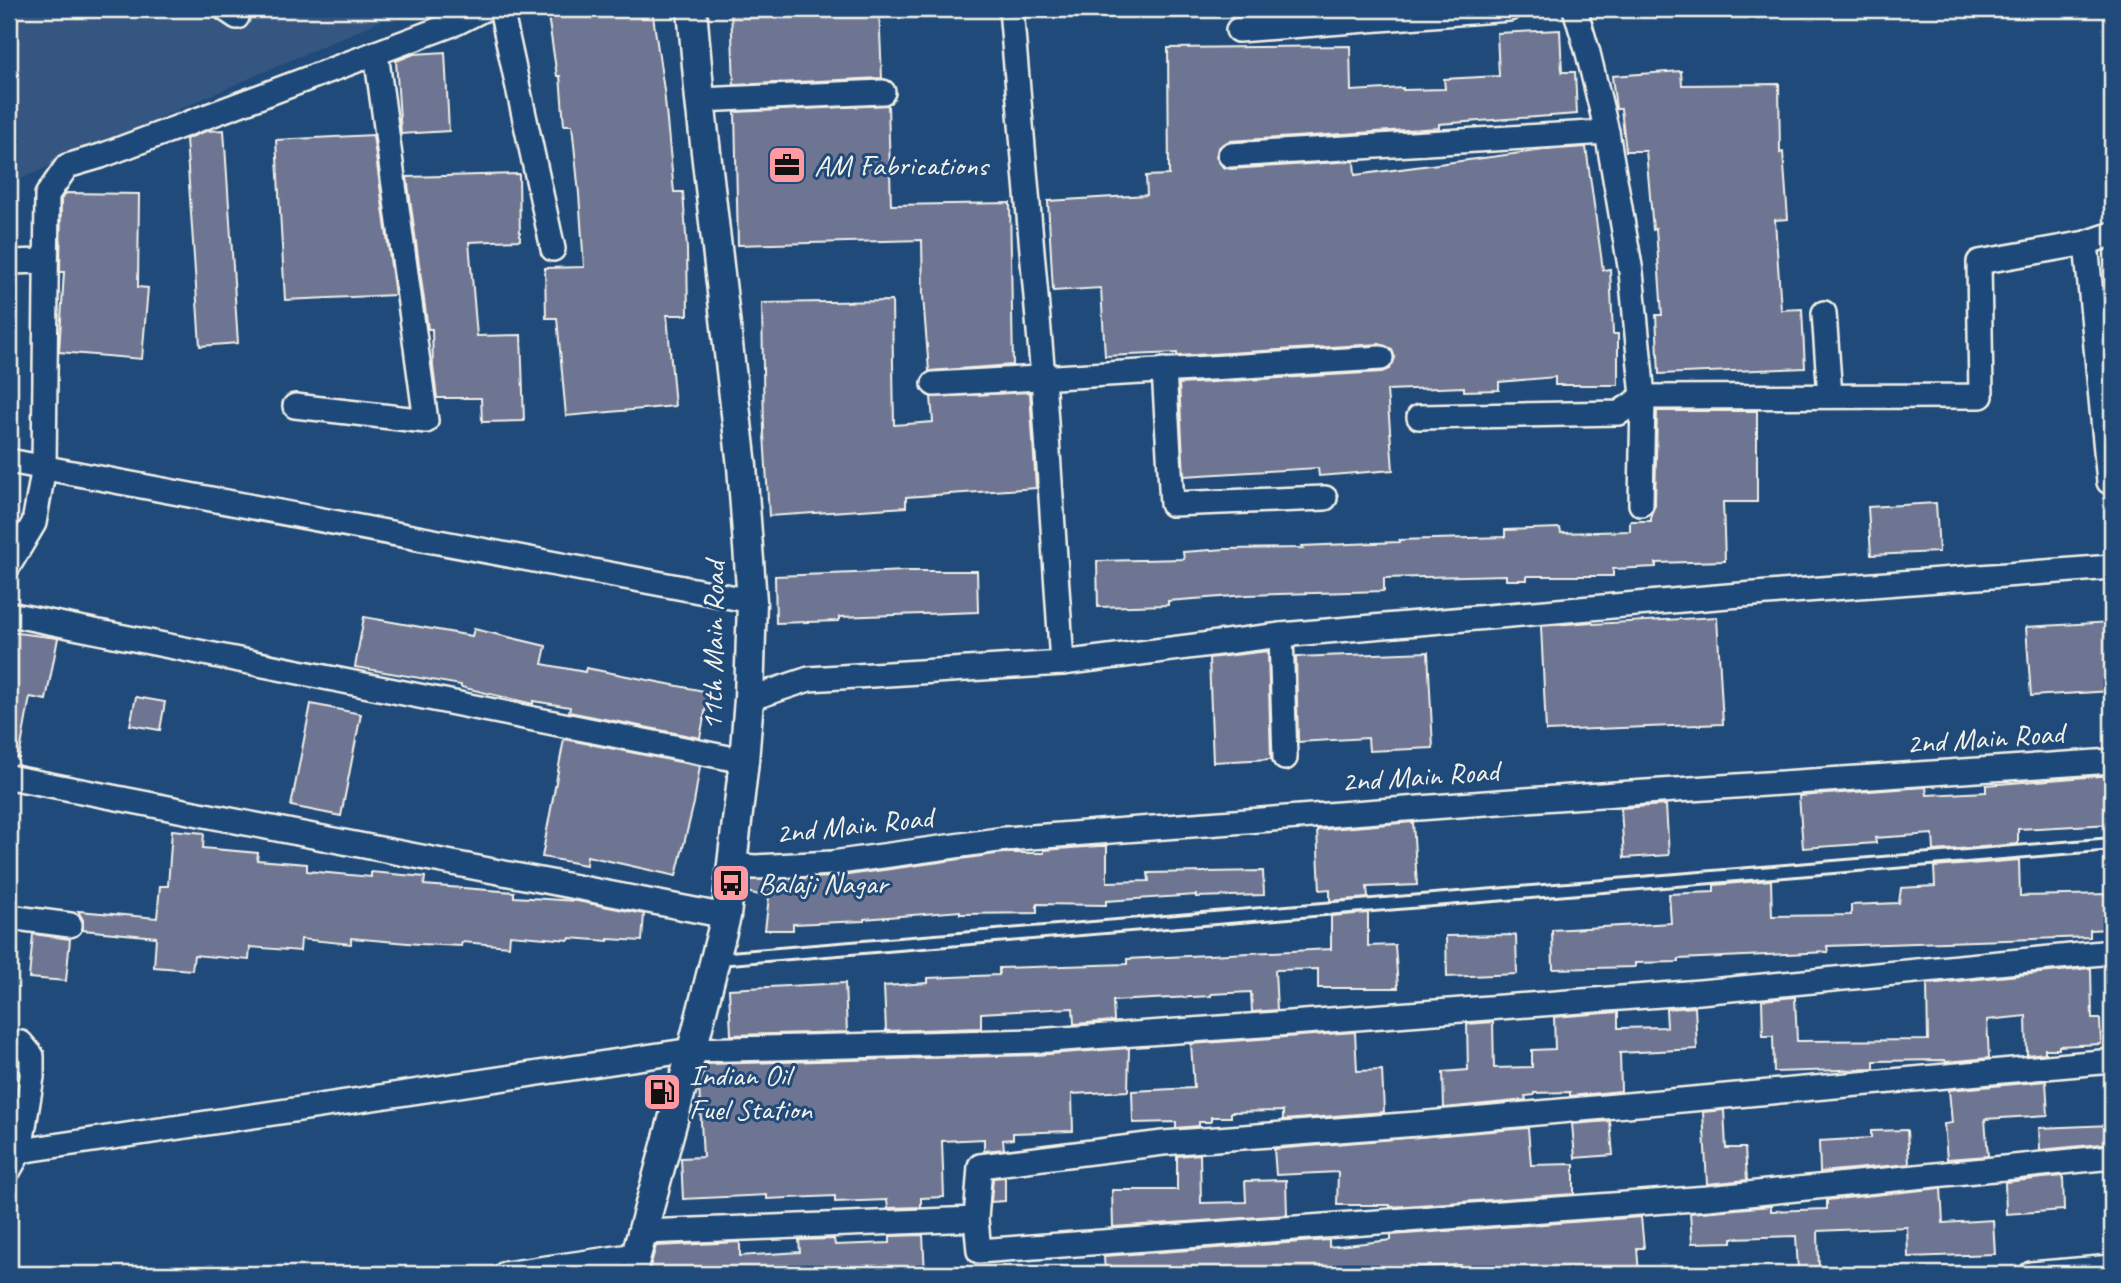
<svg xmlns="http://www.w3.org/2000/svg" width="2121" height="1283" font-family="Caveat,sans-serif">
<rect width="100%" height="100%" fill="#1f4a7a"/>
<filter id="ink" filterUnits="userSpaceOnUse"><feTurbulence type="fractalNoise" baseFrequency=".0143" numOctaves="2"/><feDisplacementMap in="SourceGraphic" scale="14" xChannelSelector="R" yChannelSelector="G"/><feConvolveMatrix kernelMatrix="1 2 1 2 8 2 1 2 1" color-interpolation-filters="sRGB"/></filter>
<g filter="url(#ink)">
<path fill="#365781" d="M9,9H407L9,184Z"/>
<g fill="#6d7492" stroke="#f4f1e8" stroke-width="2">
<path d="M547,9H652L664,90L674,192H683L687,249L688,315H667L675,406L566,416L557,318H546L545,268L584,267L579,194L572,125H564L560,76H557Z"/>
<path d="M731,9H879L882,78L734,85Z"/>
<path d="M1560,30L1562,72H1575L1577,114L1439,124V128L1229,141L1218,148L1216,157L1223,167L1231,169L1354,161L1355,175L1544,150L1586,147L1603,270L1610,269L1613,334H1618V385H1555V377L1499,382V390L1464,391V387L1387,390L1393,470L1319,476L1318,468L1184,476L1179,384L1382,372L1389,369L1395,358L1392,350L1380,344L1177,356V353L1105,356L1101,288L1053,291L1048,201L1147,195L1146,176L1169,175L1168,48L1350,46L1351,91L1403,88V90L1445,89L1444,79L1499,76L1497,33Z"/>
<path d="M445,52L449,131L401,134L396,61L414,54Z"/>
<path d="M1681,71L1682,85L1779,84L1780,153L1783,152L1788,219L1775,220L1781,310L1802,309L1805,368L1659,374L1656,315H1662L1656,229L1653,230L1646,151H1626L1621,109H1616L1612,76Z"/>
<path d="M888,105L891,205L1010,203L1013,365L929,371L923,296L922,240L738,245L735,112Z"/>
<path d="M224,130L238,343L200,346L186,139L206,131Z"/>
<path d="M373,135L395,295L285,300L276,140Z"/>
<path d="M519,174L520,240L469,242L477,336L521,335L524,421L482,422L481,398H437L433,367L432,329H428L407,177Z"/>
<path d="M66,193L139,194L138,287L148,288L142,359L59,352L64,272H60L61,199Z"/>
<path d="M892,301L894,425L933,422L931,397L1030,392L1036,488L906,497V507L769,516L764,434L762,303Z"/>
<path d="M1657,411H1757V502H1723L1725,561L1656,563V567L1613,569V576H1527V580H1506V575L1384,578V591L1247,595L1168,601V605L1098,607L1097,561L1184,559L1183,552L1226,549L1303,548L1302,546L1399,542V540L1505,537V530L1560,528L1561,533L1630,531V521H1651V514L1655,505Z"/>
<path d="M1936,503L1939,552L1871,555L1868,507Z"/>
<path d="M908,571H977L978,612L839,617V621L776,623L775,576Z"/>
<path d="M364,617L472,636L474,629L546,646L542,664L585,672L586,668L709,692L700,738L569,712L570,707L533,701V704L461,687V685L355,667Z"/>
<path d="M1717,617L1723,724L1546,731L1541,626L1592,622L1593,624Z"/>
<path d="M2112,622V691L2031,696L2026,627Z"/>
<path d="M9,632L58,638L46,700L30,697L19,758L9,757Z"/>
<path d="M1268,651L1271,759L1213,762L1209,658Z"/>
<path d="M1428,652L1433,748L1369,751L1368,738L1298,742L1296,657Z"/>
<path d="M136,697L165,702L160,730L130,725Z"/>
<path d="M311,704L361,714L341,816L291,806Z"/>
<path d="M564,739L700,766L694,803L676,876L587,856L586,865L542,857Z"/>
<path d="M2112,775V824L2018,829V844L1934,851L1933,834L1875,838L1876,843L1803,848L1799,796L1926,787L1927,795L1986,792V785Z"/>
<path d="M1666,805L1669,855L1624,858L1621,808Z"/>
<path d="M1413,822L1417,885L1367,887L1368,898L1330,901V889L1320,890L1317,830Z"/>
<path d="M172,830L204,833L203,848L258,853L257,860L307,864V871L371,877V872L425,877L424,885L514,892V897L577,901L644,914L642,941L608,939V941L570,938L569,940L510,935L509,946L462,942L461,946L419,944L351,938V944L301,939L300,951L250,947L249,960L194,955L192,970L154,967L156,937L83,930V920L78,911L157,918L160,886H168Z"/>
<path d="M1099,846H1107V882L1149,881L1148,873L1263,871L1264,895L1196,897V895L1106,901V905L1037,904V913L960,914V911L864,919V921L793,924V930H765L769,897L746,892L747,880L834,877L1003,853H1044V850Z"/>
<path d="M2019,860L2020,896L2108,894L2109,929L2090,930V937L1827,946L1828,952L1679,959V962L1635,963V967L1553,969L1552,930L1671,923L1669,894L1714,892V885L1771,880L1772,916L1851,915V905L1899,903L1901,888L1935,886L1934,867Z"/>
<path d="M1368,913V946L1395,945L1398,988H1318V969L1275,970L1277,1010L1252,1012L1251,992L1211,994V996L1113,1001L1114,1021L1074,1024L1073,1008L1052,1009L981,1013V1028L886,1031L884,986L928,983V978L999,975V968L1127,964V959L1331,949V916Z"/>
<path d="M33,934L70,939L66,981L29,978Z"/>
<path d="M1516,935L1517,974L1447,977L1446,936Z"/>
<path d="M2091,968L2092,1019H2100L2101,1044L2059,1046V1049H2045V1053L2027,1055L2026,1016L1987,1020L1989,1058L1946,1062L1945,1060L1874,1061V1069L1774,1072L1773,1036H1763L1762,1000L1795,997L1797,1041L1928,1040L1927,984Z"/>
<path d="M845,983L847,1032L731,1035L729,989Z"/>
<path d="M1695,1007L1697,1049L1620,1053L1621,1091L1570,1096V1092L1534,1093V1095L1525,1096L1526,1100L1444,1108L1443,1072L1468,1070L1467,1024L1493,1022L1494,1068L1532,1067V1050L1555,1049L1554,1017L1618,1012V1028L1667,1027L1666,1009Z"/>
<path d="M1355,1032L1357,1071L1382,1070L1384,1112L1283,1120V1111L1231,1112V1117H1211V1122H1199V1126L1176,1128V1122L1133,1123L1132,1091L1194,1088L1191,1044Z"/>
<path d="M1129,1048L1128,1091L1072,1094L1073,1131L1013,1133V1139L1003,1140L1004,1149L984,1151V1139L942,1141L944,1197L921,1198V1207L888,1208L887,1200L835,1202V1196L767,1199V1195L683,1199L681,1158L703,1157L699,1086L706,1064L1036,1055Z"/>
<path d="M2046,1081L2048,1115L1985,1119L1988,1156L1947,1159L1944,1124L1952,1123L1949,1090Z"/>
<path d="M1724,1110L1726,1148H1745L1747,1180L1707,1184L1703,1112Z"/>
<path d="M1610,1121L1613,1155L1575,1158L1572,1124Z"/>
<path d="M2112,1125V1143L2040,1150L2039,1128Z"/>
<path d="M1528,1128L1531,1165L1574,1164V1194L1390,1207V1205H1337L1338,1172L1276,1175L1274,1149Z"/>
<path d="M1907,1130L1909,1164L1820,1172L1819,1141L1871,1138V1131Z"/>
<path d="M1200,1154L1201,1203L1246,1202L1245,1181L1286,1180L1287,1215L1113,1227L1112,1190H1177V1156Z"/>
<path d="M2063,1176L2064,1210L2006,1214L2005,1182Z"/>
<path d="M1005,1177V1201L991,1202L993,1178Z"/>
<path d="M1941,1188L1943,1223L1993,1220L1995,1254L1908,1257L1907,1227L1818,1231L1819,1270H1798L1796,1236L1732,1238V1242L1692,1243L1690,1213L1771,1206V1211L1827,1209V1200Z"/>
<path d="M1641,1217L1644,1248H1637L1639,1274H1461L1460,1265L1392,1269V1266L1321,1274H1105L1104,1256L1329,1240V1247L1391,1240V1235Z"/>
<path d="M923,1235L925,1274H648L656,1246L740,1242V1256L800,1252L799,1240L834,1239L835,1245L890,1243V1236Z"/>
</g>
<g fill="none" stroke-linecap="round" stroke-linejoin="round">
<defs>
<path id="service" d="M718,959L2112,844"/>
<g id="minor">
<path d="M225,9L237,17"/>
<path d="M501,9L553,249"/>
<path d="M1011,9L1043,377L1062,663"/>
<path d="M1575,9L1588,53L1607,132L1631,272L1643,397L1641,504"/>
<path d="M1238,30L1509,9"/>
<path d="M700,100L883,92"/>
<path d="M1230,155L1607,132"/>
<path d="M2086,243L2109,482"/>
<path d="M9,262L45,261"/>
<path d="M1824,313L1830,396"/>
<path d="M1164,370L1172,504L1325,498"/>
<path d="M934,384L1381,358"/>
<path d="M295,406L426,421L376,53"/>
<path d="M1419,417L1619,413L1643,397L1981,396L1979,262L2086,243L2112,234"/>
<path d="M9,461L752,601"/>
<path d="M9,565L34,523L44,467L47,195L67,166L101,156L456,23L484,9"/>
<path d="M9,614L744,761"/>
<path d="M1281,635L1285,758"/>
<path d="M749,699L809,679L1062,663L1281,635L1728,596L2112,567"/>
<path d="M9,777L726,916"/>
<path d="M733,865L755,867L832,863L1005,839L1526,800L2112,761"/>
<path d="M9,917L70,925"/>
<path d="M9,1042L21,1043L32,1056V1077L20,1151"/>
<path d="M9,1170L20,1151L692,1050L1035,1041L1304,1022L1700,992L2112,952"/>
<path d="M976,1219L979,1251L1708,1198L2112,1157"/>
<path d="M643,1232L976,1219L980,1166L1163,1143L1417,1124L2112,1061"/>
<path d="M505,1274L637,1255"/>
<path d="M2031,1274L2112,1267"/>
</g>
<path id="tertiary" d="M631,1274L692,1050L726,916L744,761L749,699L752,601L742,466L700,100L692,9"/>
</defs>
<use href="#service" stroke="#f4f1e8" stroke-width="16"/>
<use href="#minor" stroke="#f4f1e8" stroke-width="28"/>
<use href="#tertiary" stroke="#f4f1e8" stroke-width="33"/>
<use href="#service" stroke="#1f4a7a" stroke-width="10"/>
<use href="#minor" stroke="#1f4a7a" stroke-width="23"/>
<use href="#tertiary" stroke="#1f4a7a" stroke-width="28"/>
</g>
</g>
<defs>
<symbol id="office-square" viewBox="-11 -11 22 22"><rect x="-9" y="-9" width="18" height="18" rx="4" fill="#ff9aa2" stroke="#1f4a7a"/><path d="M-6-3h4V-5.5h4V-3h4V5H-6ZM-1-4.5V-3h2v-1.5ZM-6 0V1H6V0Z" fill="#111"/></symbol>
<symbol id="bus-square" viewBox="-11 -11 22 22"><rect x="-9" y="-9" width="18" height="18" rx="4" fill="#ff9aa2" stroke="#1f4a7a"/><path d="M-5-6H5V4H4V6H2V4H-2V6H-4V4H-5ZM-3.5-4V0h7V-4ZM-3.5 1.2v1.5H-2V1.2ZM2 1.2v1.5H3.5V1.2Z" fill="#111"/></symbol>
<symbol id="fuel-square" viewBox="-11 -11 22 22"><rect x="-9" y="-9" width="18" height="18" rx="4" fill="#ff9aa2" stroke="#1f4a7a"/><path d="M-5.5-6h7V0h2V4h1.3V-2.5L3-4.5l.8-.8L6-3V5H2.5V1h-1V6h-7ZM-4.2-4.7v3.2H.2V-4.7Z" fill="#111"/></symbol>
</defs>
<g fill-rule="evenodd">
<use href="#office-square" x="765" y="143" width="44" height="44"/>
<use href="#bus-square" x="709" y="861" width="44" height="44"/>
<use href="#fuel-square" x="640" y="1070" width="44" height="44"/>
</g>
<g text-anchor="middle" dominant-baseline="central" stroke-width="6" stroke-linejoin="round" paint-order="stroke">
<g font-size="30" fill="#f4f1e8" stroke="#1f4a7a" text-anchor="start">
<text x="814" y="165">AM Fabrications</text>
<text x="758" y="883">Balaji Nagar</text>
<text x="689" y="1075">Indian Oil<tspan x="689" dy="34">Fuel Station</tspan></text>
</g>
<g font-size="30" fill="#f4f1e8" stroke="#1f4a7a">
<text transform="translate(713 646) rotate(-89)">11th Main Road</text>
<text transform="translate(1985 738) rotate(-4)">2nd Main Road</text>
<text transform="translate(1420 776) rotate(-4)">2nd Main Road</text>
<text transform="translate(854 825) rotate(-6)">2nd Main Road</text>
</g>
</g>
<rect width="2121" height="1283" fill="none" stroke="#1f4a7a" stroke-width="35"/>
<rect x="18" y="18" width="2086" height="1248" fill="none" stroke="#f4f1e8" stroke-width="2.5" filter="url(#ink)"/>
</svg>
